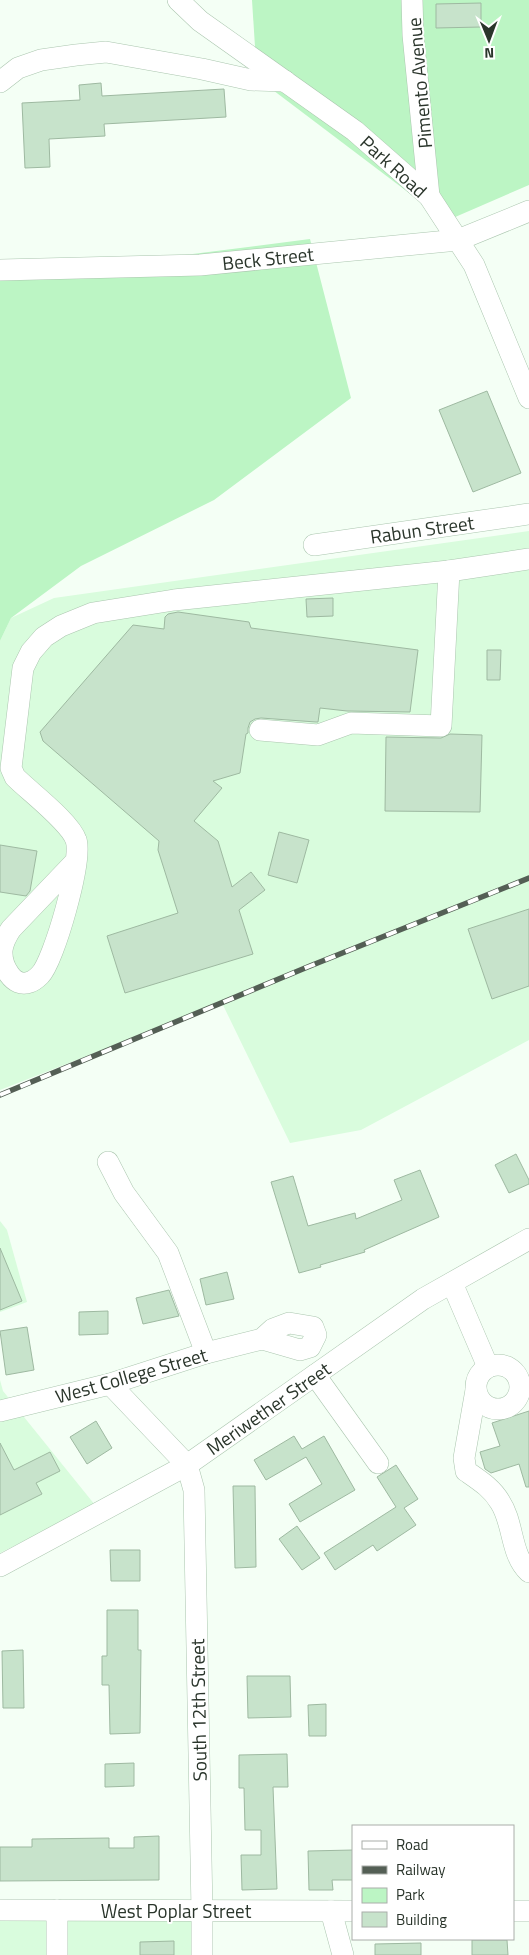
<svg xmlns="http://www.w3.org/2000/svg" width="529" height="1955" font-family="'Titillium Web',sans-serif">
<rect width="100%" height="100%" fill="#f4fff5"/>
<g fill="#d9fcdd">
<path d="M529,531V1040L361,1130L290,1143L222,1003L0,1090V641L11,618L54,598Z"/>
<path d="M0,1221L7,1230L27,1302L0,1312Z"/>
<path d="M0,1380L3,1391L95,1505L0,1553Z"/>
<path d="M0,1912L198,1915L199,1955H0Z"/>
</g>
<g fill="#bcf5c4">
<path d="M252,0H529V185L446,221L257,78Z"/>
<path d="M310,239L351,398L214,500L81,566L11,618L0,641V268L75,269Z"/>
</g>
<g fill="#c7e3cb" stroke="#9eb9a1">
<path d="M481,3V27L436,28V4Z"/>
<path d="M101,83L102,96L224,89L226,117L104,124L105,136L49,139L50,167L25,168L22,103L80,100L79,85Z"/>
<path d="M487,391L521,473L473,492L439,410Z"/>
<path d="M333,598V616L307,617L306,599Z"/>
<path d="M178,612L249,622L251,628L418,650L410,712L347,711L320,708L318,722H316L261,718L255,719L250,722L248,728V733L246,734L240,773L213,781L222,788L194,821L218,841L232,887L251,872L265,890L239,910L253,954L125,993L107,936L178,913L158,850L159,841L43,741L40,732L133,625L164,629L165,617L168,614Z"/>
<path d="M487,650H501L500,680H487Z"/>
<path d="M450,734L482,735L480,812L385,811L386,737L441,738Z"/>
<path d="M279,832L309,840L297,883L268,875Z"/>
<path d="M0,845L37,851L30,891L26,896L0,892Z"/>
<path d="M529,909V986L492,999L468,929Z"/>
<path d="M516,1154L529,1180V1184L509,1193L495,1165Z"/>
<path d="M420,1170L439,1217L364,1250L365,1252L320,1265L321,1267L299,1273L271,1182L293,1176L308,1226L355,1213L356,1219L402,1200L394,1180Z"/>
<path d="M0,1248L22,1301L0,1310Z"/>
<path d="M227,1272L234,1299L206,1305L200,1279Z"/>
<path d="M169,1290L179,1316L143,1324L136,1298Z"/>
<path d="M108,1311V1334L79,1335V1312Z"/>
<path d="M27,1327L34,1370L6,1375L0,1331Z"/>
<path d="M529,1411V1487H526L519,1464L491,1473L485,1469L480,1452L500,1446L492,1423Z"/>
<path d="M96,1421L112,1448L87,1464L70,1437Z"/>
<path d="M294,1436L302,1449L324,1436L355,1490L300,1522L289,1504L322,1484L306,1457L266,1480L254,1460Z"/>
<path d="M0,1443L14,1470L50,1452L60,1471L36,1483L42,1494L0,1515Z"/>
<path d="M396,1465L418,1499L404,1508L416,1525L377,1551L373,1545L335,1570L324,1553L396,1507L377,1477Z"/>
<path d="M233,1486H255L256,1567L235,1568Z"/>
<path d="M297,1526L320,1558L302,1570L279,1539Z"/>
<path d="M110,1550H140V1581H111Z"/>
<path d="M107,1610H138V1650H141L140,1733L110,1734L109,1685H102V1656H107Z"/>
<path d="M23,1650L24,1708H3L2,1651Z"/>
<path d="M247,1676H290L291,1717L248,1718Z"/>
<path d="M326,1704V1736H309L308,1705Z"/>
<path d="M287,1754L288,1787H273L277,1889L242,1890L241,1855H261V1830H245L244,1788H239V1755Z"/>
<path d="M134,1763V1786L105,1787V1764Z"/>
<path d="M159,1836V1880L0,1881V1847H32V1839L109,1838V1848H134V1837Z"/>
<path d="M353,1850V1880H332L333,1890H309L308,1851Z"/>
<path d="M472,1940H507L508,1955H472Z"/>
<path d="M174,1941V1955H140V1942Z"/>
<path d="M421,1943V1955H375V1944Z"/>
</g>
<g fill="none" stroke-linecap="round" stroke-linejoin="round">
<defs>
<g id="minor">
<path d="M178,0L200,21L355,131L429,196L474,265L529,398"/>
<path d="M412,0L413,35L429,196"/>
<path d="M0,82L18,68L41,60L76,55L106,52L202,69L251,80L285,81"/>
<path d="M0,270L200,265L458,240L529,211"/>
<path d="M314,545L529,514"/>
<path d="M260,730L318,735L351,723L441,726L449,571L529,559"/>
<path d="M76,861L11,929C7,935 3,943 2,950C1,965 13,989 30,982C33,981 38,977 40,975C54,961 83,859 76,840C70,822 30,792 15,777L11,768L23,668L31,652L44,637L61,626L93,613L174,600L449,571"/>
<path d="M108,1162L124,1193L168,1253L206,1353"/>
<path d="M452,1283L488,1367"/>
<circle cx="498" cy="1387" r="22"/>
<path d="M315,1375L378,1463"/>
<path d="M110,1384L187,1465L194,1490L202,1911V1955"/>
<path d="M476,1390L464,1458L466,1471C479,1480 492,1488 500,1502C514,1523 510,1554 529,1572"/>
<path d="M0,1411L110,1384L206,1353L262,1339L273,1329L289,1323L313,1327L316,1335L310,1347L300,1350L262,1339"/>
<path d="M0,1566L187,1465L423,1299L529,1239"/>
<path d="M0,1910L353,1911"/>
<path d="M331,1911L343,1955"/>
<path d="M513,1911H529"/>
<path d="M57,1955V1910"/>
</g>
</defs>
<use href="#minor" stroke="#abc6af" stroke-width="22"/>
<use href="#minor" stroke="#fff" stroke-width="21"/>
<defs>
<path id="rail" d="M0,1095L310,966L529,878"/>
</defs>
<use href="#rail" stroke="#545f55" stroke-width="5.5"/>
<use href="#rail" stroke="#fff" stroke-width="4" stroke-dasharray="11" stroke-linecap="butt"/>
</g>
<g text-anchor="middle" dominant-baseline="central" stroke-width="4" stroke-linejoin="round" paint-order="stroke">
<g font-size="19" fill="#2a352b" stroke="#fff">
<text transform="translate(419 83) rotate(-95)">Pimento Avenue</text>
<text transform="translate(394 166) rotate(42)">Park Road</text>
<text transform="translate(268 258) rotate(-6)">Beck Street</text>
<text transform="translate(422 529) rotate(-8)">Rabun Street</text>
<text transform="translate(131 1375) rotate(-16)">West College Street</text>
<text transform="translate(268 1408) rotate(-35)">Meriwether Street</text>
<text transform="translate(198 1710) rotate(-91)">South 12th Street</text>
<text x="176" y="1910">West Poplar Street</text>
</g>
</g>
<rect x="352" y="1825" width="162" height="115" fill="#ffffff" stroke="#aaaeaa"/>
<rect x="362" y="1841" width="25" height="8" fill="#ffffff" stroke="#aaaeaa"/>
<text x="396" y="1850" font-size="15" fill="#2a352b">Road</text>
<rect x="362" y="1866" width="25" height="8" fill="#545f55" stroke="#aaaeaa"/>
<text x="396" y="1875" font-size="15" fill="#2a352b">Railway</text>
<rect x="362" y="1888" width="25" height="15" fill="#bcf5c4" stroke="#aaaeaa"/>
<text x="396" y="1900" font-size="15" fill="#2a352b">Park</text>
<rect x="362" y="1912" width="25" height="15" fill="#c7e3cb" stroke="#aaaeaa"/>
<text x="396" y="1925" font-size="15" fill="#2a352b">Building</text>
<g transform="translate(489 40) rotate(179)" stroke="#ffffff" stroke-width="4" paint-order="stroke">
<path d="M0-4L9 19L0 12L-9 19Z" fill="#2a352b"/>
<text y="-8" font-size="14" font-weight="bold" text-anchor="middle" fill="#2a352b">N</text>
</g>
</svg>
